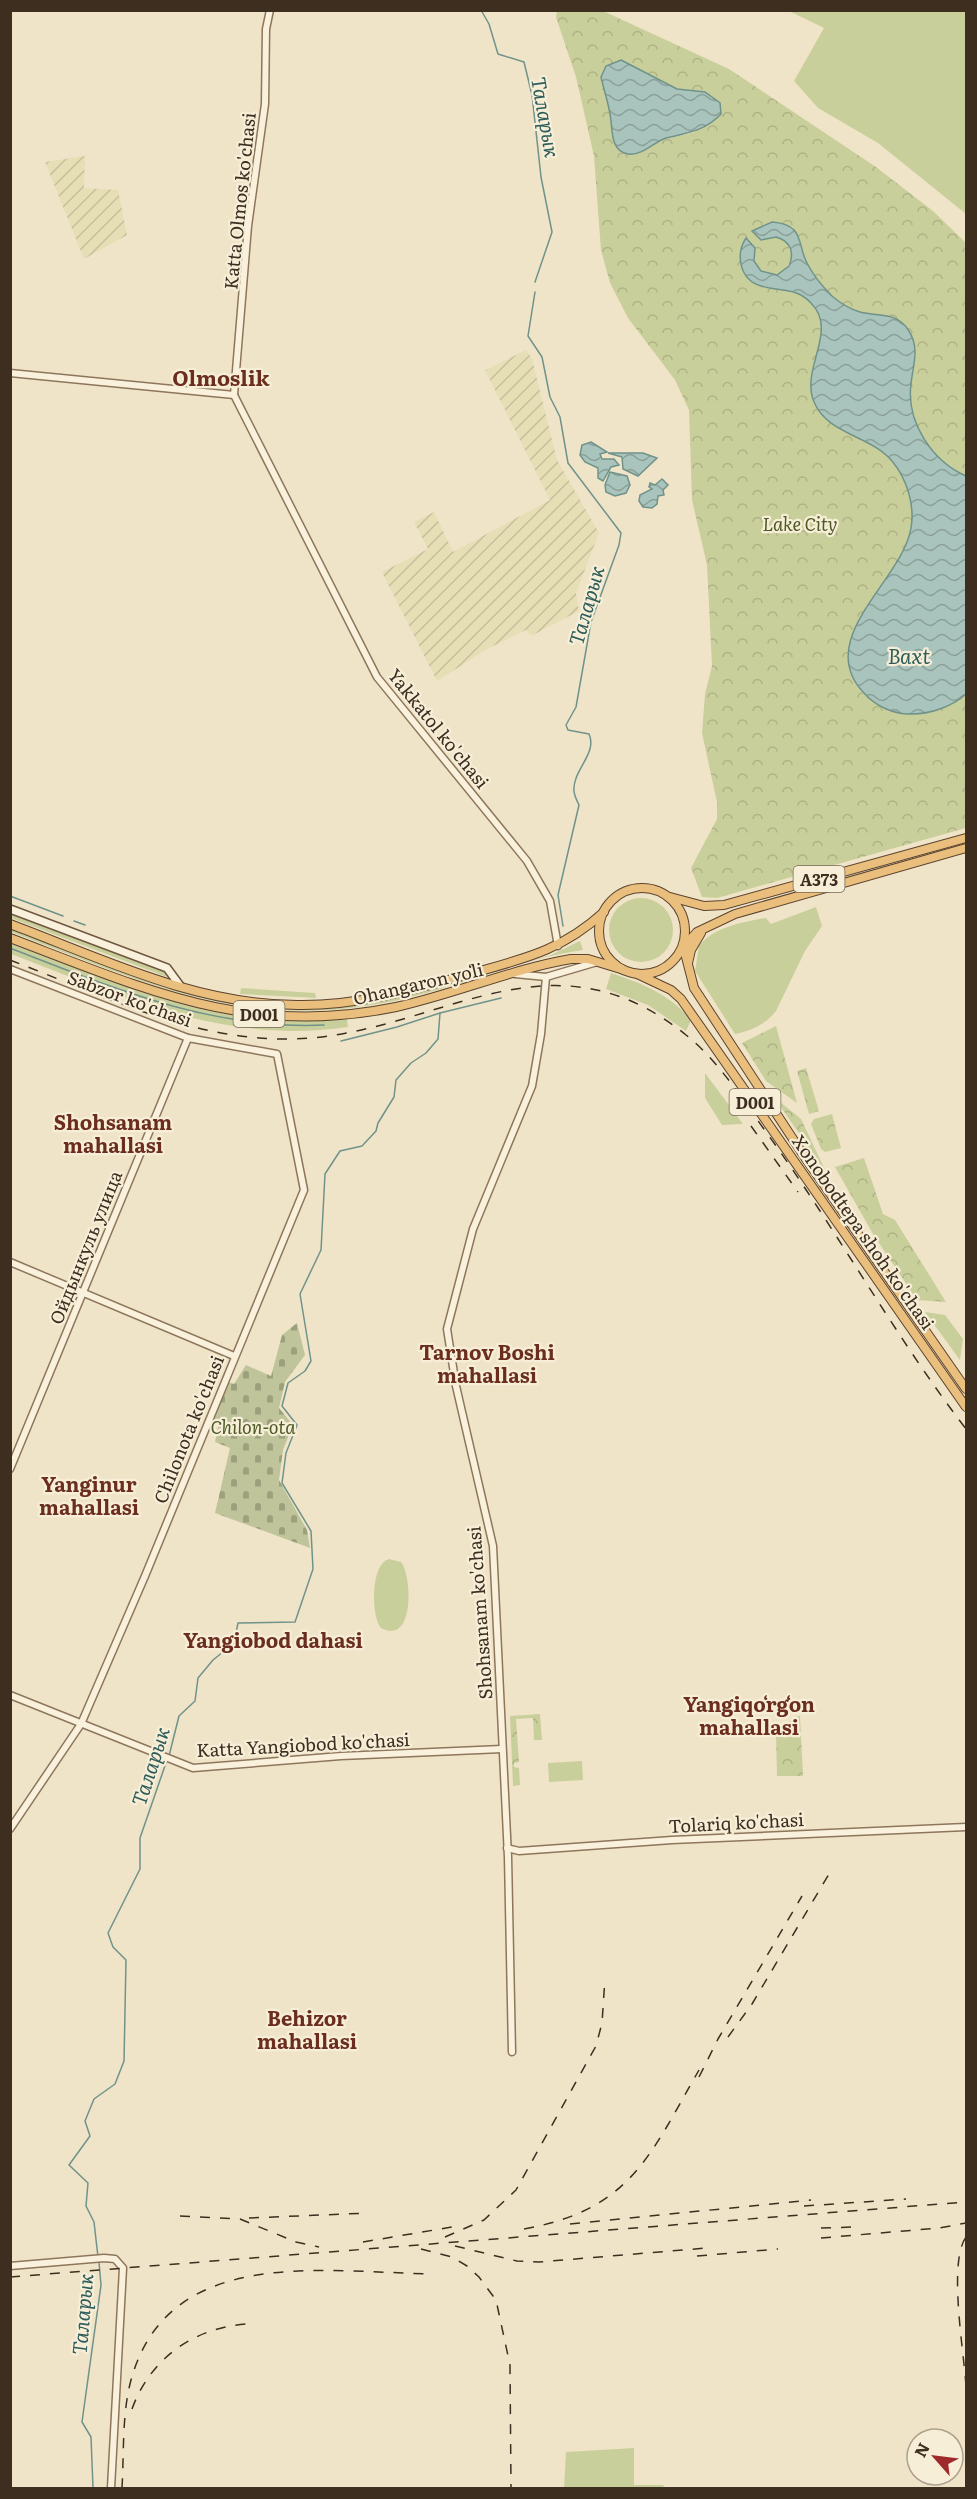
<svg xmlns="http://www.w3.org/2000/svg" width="977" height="2499" font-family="Literata,serif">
<defs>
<pattern id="farmland-furrows" width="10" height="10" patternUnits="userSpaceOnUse" patternTransform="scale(1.5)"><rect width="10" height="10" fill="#e6deb5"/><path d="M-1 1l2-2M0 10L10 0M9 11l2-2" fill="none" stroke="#c6bf9b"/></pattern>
<pattern id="forest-crowns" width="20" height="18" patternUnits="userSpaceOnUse" patternTransform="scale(1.5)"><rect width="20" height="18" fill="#c9cf9b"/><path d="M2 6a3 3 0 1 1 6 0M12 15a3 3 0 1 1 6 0" fill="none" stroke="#aeb285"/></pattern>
<pattern id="cemetery-stones" width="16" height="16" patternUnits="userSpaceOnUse" patternTransform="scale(1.5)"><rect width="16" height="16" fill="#bfc49a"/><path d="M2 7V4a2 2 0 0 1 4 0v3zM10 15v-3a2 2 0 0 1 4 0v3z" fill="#9ca07d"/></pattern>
<pattern id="water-waves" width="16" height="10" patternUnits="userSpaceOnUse" patternTransform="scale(1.5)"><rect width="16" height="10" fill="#a9c4bc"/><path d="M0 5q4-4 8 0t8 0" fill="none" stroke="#8ba098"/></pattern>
</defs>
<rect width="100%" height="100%" fill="#f0e4c8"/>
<g fill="url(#farmland-furrows)">
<path d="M85,156L84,188L118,190L127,235L84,259L45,162Z"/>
<path d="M526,350L532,359L557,460L599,533L576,593L579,611L531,636L526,630L489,648L437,681L382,572L428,549L414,522L434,512L453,552L550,500L485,370Z"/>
</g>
<g fill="#c9cf9b">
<path d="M789,11H966V214L878,143L818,108L794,81L824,28Z"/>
<circle cx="641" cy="930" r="32"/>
<path d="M816,907L822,926L805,951L776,1011C766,1024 751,1031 735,1034L695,971L699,946C714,927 743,922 766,918L771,924Z"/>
<path d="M10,912L165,971L167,977L11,918Z"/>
<path d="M10,929L165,987L198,996L222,1001L353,1005L417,992L551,955L580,941L583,950C518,959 458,988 394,1001C245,1032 146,983 11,932Z"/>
<path d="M10,942C127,986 218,1031 347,1019L348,1027C223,1045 124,997 11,954Z"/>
<path d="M611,973C641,983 670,994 691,1020L686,1031L648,1005L606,989Z"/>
<path d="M241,988L315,993L316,998L240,994Z"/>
<path d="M705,1073L743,1124L722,1125L705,1098Z"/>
<path d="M925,1312L945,1315L963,1339L960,1360Z"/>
<path d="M389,1559L401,1562C412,1575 415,1646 381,1628C371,1617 370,1564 389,1559Z"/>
<path d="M582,1761L583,1780L549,1782L548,1763Z"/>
<path d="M634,2448V2485H664L663,2488H564L566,2452Z"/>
</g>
<g fill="url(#forest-crowns)" fill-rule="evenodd">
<path d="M557,11H603L729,69L876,167L933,211L966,243V476C932,461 907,422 911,383C913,366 920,351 911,334C899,313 883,317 863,313C853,310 844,305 835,298C824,289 812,275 806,262C798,241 803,229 775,222L761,240L776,237L787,242L792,257L785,271C767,281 750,267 755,248L744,240C735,257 741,277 759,285C780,295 794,284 813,305C839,333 797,370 816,404C832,435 870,435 891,460C906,478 915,504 912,528C903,579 813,639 863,693C874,705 892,713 908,714C928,715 951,706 966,694V828L717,898L702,897L691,868L717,819V802L702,733L705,694L712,666L707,565L692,500L689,410L675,380L628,318L610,283L601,250L594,156L576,77L556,17ZM621,60L677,89L705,92L695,132L658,141L643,151L628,154L617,148L612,135L611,115L601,77Z"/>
<path d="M776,1026L797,1103L766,1081L742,1043Z"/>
<path d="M806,1068L819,1111L809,1114L797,1071Z"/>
<path d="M774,1097L801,1119L827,1174Z"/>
<path d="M832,1114L841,1148L825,1152L821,1149L811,1124L814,1119Z"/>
<path d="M864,1158L883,1214L895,1220L946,1302L917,1300L873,1234L835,1167Z"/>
<path d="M540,1714L542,1740H534L533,1718L516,1719L519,1762L514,1763V1767L519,1768L520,1785L513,1786L510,1716Z"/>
<path d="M800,1716L803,1776H777L776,1733L795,1717Z"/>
</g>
<path fill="url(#cemetery-stones)" d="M297,1323L305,1355L285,1382L279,1408L293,1425L283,1450L279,1480L307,1530L310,1548L215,1513L230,1448L215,1442L219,1422L212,1419L229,1382L234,1384L246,1365L271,1376L282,1335Z"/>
<g fill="url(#water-waves)" stroke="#6f938a" stroke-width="1.5">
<path d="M621,60L677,89L705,92L720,103L721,114C705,131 687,133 666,138C654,142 642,156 628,154C609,151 613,127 610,114C608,102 604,90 601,77L606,66Z"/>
<path d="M772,222C805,224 797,245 807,263C813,275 823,287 832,296C840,303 850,309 860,312C879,317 897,311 909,331C920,349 913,364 911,384C906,422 932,461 966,476V694C953,706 931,714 912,714C895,715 875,706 864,693C812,639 903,580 911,528C915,505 907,479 892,461C870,435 828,435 814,402C800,368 839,331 811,303C796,287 780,292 761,286C740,280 735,255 746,238L755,248L754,261L761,271L777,275L789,266C795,252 790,241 776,237L761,240L752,231Z"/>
<path d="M591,442L607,452L600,454L602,459H614L619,465L611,467L603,481L598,478V468L585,462L580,455L582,445Z"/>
<path d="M608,453H643L657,458L638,476L623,469L622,457Z"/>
<path d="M610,472L627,476L630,485L626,493L615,496L606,492L605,485Z"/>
<path d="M662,479L668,485L663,490L664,495L658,496L657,504L652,508L643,507L639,501L640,495L652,489L649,487L650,483L655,485Z"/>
</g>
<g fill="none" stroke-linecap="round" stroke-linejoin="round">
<g stroke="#6f938a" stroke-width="1.5">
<path d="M481,10L489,24L498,54L524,62L532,95L541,177L552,232L535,282"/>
<path d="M535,292L528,336L542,357L550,397L560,417L568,463L621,533L619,545L591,622L576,707L566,725L568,730L589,734C598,753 572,771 574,791C574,795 577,801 579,805L558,895L563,926"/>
<path d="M10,896L63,916"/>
<path d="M74,921L85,925"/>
<path d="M10,948C113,988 212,1030 324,1025"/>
<path d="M341,1041L397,1027L440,1013"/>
<path d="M169,1756L179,1716L195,1701L198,1678L213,1660L234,1643L238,1623L295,1622L313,1569L311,1531L282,1483L286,1453L297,1425L282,1406L288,1383L305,1371L311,1361L300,1294L321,1250L325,1174L340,1151L362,1146L376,1131L378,1123L394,1097L396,1080L411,1063L426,1053L438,1039L440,1013L501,998"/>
<path d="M98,2257L94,2222L86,2206L88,2183L69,2165L90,2136L85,2121L94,2099L115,2084L124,2061L126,1960L113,1947L108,1933L140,1869V1838L167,1760"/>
<path d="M93,2488L91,2437L82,2422L101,2285L99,2262"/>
</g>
<defs>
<g id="tertiary">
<path d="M10,373L234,395"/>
<path d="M234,395L377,677L527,861L550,901L558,946"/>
<path d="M234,395L248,226L265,104L266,29L270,10"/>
<path d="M10,969L188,1038L277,1054L304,1190L145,1576L81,1724L10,1829"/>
<path d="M515,974L546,977L597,962"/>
<path d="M10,1262L234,1356"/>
<path d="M10,1469L188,1038"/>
<path d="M10,1695L193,1768L341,1756L502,1749"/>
<path d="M507,1848L519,1851L672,1840L966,1827"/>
<path d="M512,2052L508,1857L493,1546L456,1386L447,1329L473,1229L532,1086L541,1034L546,977"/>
<path d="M10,2266L104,2258L115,2259L123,2268L111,2488"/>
</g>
<path id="secondary" d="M10,909L167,968L181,987"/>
<g id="trunk">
<circle cx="642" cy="931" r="43"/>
<path d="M670,897L704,906L724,905L966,838"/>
<path d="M10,924C103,959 196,1005 297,1005C355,1006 410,991 466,975C522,959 560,952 604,912"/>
<path d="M10,938C145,989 248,1038 396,1007C455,994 512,969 571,959H588L624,970"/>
<path d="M683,945L694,988L808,1162L966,1389"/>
<path d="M681,950L697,932L735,914L966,848"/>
<path d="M688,963L691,950L701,933"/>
<path d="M637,974L671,990L681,999L966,1407"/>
</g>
</defs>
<use href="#tertiary" stroke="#8d765c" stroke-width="9"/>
<use href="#secondary" stroke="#6f573f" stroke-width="10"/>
<use href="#trunk" stroke="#5b4430" stroke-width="10"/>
<use href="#tertiary" stroke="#faf1dc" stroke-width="6"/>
<use href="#secondary" stroke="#faf1dc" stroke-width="7"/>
<use href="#trunk" stroke="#eabe7c" stroke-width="8"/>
<g stroke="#3d2e20" stroke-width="1.5" stroke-dasharray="10 10" stroke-linecap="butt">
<path d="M10,960C99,994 188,1039 285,1039C432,1040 545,921 686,1035C720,1062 743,1101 769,1136C838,1232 894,1335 966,1429"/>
<path d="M751,1126L798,1192"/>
<path d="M728,2037L752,2004L829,1874"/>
<path d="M699,2077L718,2039L802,1896"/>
<path d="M804,2206L906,2199"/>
<path d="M180,2216L240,2219L296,2242L319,2247"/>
<path d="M249,2218L368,2213"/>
<path d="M570,2224L811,2200"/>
<path d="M821,2228L853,2227"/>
<path d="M524,2229C631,2210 650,2155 699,2070"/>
<path d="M445,2237L484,2220L516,2190L596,2046L602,2023L605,1978"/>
<path d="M821,2238L939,2228L966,2223"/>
<path d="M363,2242L458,2226"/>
<path d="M455,2246L517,2261L539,2262L707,2248"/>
<path d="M421,2249L452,2257L467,2266L479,2277L496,2300L510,2365L511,2488"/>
<path d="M697,2256L778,2249"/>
<path d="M10,2277L966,2202"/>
<path d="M966,2386C964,2352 948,2262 966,2237"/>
<path d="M132,2409C150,2359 193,2328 246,2324"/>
<path d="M122,2488C124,2454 122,2417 130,2384C165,2244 322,2272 432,2274"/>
</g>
</g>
<g text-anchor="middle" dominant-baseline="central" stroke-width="4.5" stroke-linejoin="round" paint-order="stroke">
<g fill="#f7eed8" stroke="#756857" stroke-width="1.5">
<rect x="793.5" y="866" width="51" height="26" rx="4.5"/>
<rect x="233.5" y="1001" width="51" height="26" rx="4.5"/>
<rect x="729.5" y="1089" width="51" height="26" rx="4.5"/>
</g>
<g font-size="16" font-weight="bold" fill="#3d2e20">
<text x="819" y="879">A373</text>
<text x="259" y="1014">D001</text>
<text x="755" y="1102">D001</text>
</g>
<g font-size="18" fill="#3d2e20" stroke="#f7eed8">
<text transform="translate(239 201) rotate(-84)">Katta Olmos ko'chasi</text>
<text transform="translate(439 728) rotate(51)">Yakkatol ko'chasi</text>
<text transform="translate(418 983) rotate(-13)">Ohangaron yoʻli</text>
<text transform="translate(130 998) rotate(20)">Sabzor ko'chasi</text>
<text transform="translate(864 1232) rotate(55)">Xonobodtepa shoh ko'chasi</text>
<text transform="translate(85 1247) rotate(-68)">Ойдынкуль улица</text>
<text transform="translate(188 1429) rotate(-68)">Chilonota ko'chasi</text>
<text transform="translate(479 1613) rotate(-94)">Shohsanam ko'chasi</text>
<text transform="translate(303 1744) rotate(-3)">Katta Yangiobod ko'chasi</text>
<text transform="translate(736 1822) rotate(-3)">Tolariq ko'chasi</text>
</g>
<g font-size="18" font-style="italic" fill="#4d5a26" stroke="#f7eed8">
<text x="800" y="523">Lake City</text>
<text x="253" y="1426">Chilon-ota</text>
</g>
<g font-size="20" font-style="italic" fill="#2f5d5a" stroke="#f7eed8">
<text transform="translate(547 117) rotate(80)">Таларык</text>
<text transform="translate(585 605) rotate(-74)">Таларык</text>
<text x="909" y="655">Baхt</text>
<text transform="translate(149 1766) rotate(-72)">Таларык</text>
<text transform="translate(81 2314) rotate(-85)">Таларык</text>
</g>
<g font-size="20" font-weight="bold" fill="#6b2e1e" stroke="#f7eed8">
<text x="113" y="1121">Shohsanam<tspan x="113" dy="23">mahallasi</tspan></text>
<text x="487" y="1351">Tarnov Boshi<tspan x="487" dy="23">mahallasi</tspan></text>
<text x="89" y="1483">Yanginur<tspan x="89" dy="23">mahallasi</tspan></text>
<text x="273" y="1639">Yangiobod dahasi</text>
<text x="749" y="1703">Yangiqoʻrgʻon<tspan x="749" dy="23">mahallasi</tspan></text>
<text x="307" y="2017">Behizor<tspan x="307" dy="23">mahallasi</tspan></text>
</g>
<g font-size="21" font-weight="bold" fill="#6b2e1e" stroke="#f7eed8">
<text x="221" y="376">Olmoslik</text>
</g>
</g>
<rect width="977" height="2499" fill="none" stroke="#3d2e20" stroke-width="24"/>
<g transform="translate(935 2457) rotate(298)"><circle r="28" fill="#f7eed8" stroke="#ada18e" stroke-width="1.5"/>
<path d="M0-4.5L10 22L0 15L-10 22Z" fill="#9e2a2b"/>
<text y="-9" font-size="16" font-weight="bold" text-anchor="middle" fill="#3d2e20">N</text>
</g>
</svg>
